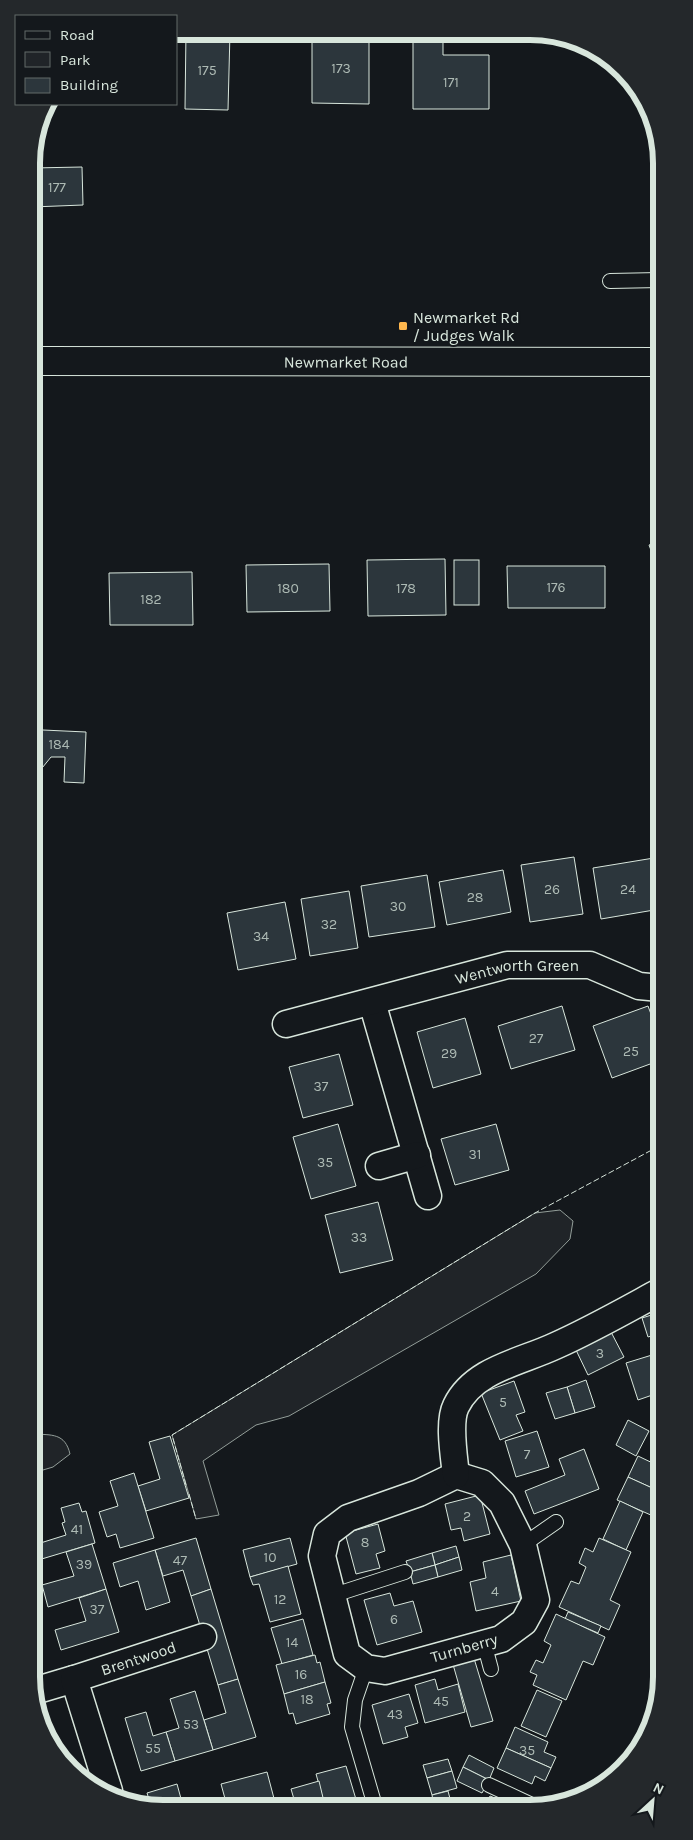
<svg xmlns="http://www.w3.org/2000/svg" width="693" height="1840" font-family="Karla,sans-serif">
<rect width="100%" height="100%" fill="#14181c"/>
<g fill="#202428" stroke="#939e99">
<path d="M560,1210L573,1221L570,1239L536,1274L289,1416L256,1425L203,1461L219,1515L196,1519L172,1435L535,1213Z"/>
<path d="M33,1434C52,1435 65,1433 70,1454L53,1467L33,1473Z"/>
</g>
<g fill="#2c363c" stroke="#d8e6dc">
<path d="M186,31L230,32L228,110L185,109Z"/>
<path d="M312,32L369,33V104L312,103Z"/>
<path d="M413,33H443V55H489V109H413Z"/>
<path d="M82,167L83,205L32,207V168Z"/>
<path d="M660,541V574L649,545Z"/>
<path d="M445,559L446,615L368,616L367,560Z"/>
<rect x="454" y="560" width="25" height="45"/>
<path d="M329,564L330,611L247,612L246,565Z"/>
<path d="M507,566H605V608H508Z"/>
<path d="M192,572L193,625H110L109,573Z"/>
<path d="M32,722L43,730L86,732L84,783L64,782L65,757H51L34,778L32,777Z"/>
<path d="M574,857L583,914L530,922L521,865Z"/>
<path d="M660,857V909L601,919L593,868Z"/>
<path d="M503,870L511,912L447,925L439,882Z"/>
<path d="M427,875L435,927L369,937L361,886Z"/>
<path d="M349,891L358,948L310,956L301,899Z"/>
<path d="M285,902L296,959L238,970L227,913Z"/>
<path d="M562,1006L575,1050L511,1069L498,1026Z"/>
<path d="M648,1006L661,1041V1060L612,1078L593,1026Z"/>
<path d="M465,1018L481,1074L433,1088L417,1032Z"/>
<path d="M339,1054L353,1105L303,1118L289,1067Z"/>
<path d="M338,1124L356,1186L311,1199L293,1137Z"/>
<path d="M496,1124L509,1170L455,1185L441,1139Z"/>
<path d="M378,1202L393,1260L340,1273L325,1215Z"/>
<path d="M661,1312V1333L648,1337L642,1318Z"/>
<path d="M611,1332L624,1357L588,1375L576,1350Z"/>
<path d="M652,1355L661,1383V1392L638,1400L626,1363Z"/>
<path d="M586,1380L595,1407L575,1413L567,1387Z"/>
<path d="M514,1381L525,1412L516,1415L523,1431L500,1440L481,1393Z"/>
<path d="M567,1387L575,1413L555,1419L546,1393Z"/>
<path d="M628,1420L649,1431L636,1456L616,1445Z"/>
<path d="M537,1431L549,1467L516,1477L505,1441Z"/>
<path d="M170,1436L189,1498L146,1511L138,1486L160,1479L149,1442Z"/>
<path d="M584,1449L599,1489L534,1514L525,1491L565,1475L559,1459Z"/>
<path d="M638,1456L661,1467V1492L628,1477Z"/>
<path d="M134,1473L154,1538L120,1548L116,1534L107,1537L99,1512L118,1506L110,1481Z"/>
<path d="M628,1477L661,1492V1498L653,1516L617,1500Z"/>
<path d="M480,1495L490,1534L464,1541L461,1528L451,1530L445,1504Z"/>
<path d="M620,1501L643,1512L626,1550L603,1539Z"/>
<path d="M79,1503L82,1512L86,1511L95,1543L35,1561L34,1545L66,1535L62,1523L65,1522L61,1508Z"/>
<path d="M378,1524L385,1551L376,1554L380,1568L356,1574L345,1533Z"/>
<path d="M196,1538L211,1589L191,1596L183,1570L163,1576L155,1550Z"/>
<path d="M290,1538L297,1564L250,1577L243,1550Z"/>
<path d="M599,1538L631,1552L610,1600L620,1605L609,1630L559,1607L571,1581L579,1584L586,1567L579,1563L585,1548L593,1552Z"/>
<path d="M92,1544L106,1589L48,1607L42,1585L74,1576L66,1552Z"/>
<path d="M456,1546L459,1557L435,1565L432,1553Z"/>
<path d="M155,1550L170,1602L146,1610L138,1581L120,1587L113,1563Z"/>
<path d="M432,1553L435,1565L410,1572L406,1561Z"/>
<path d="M511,1555L521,1601L476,1611L470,1582L486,1578L483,1562Z"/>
<path d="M459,1557L462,1570L438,1577L435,1565Z"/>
<path d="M435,1565L438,1577L413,1584L410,1572Z"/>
<path d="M288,1566L301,1614L270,1622L259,1584L253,1585L250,1577Z"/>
<path d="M106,1589L119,1632L61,1650L55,1630L86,1621L79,1598Z"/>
<path d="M211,1589L238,1679L218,1685L191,1596Z"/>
<path d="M390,1593L394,1606L413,1601L422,1632L377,1645L364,1600Z"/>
<path d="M568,1612L601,1626L598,1633L565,1619Z"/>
<path d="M556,1614L605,1637L593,1665L583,1661L566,1700L533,1685L537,1675L530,1672L536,1660L543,1663L551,1645L544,1641Z"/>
<path d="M303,1619L313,1655L282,1664L271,1628Z"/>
<path d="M315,1655L317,1663L320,1662L325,1682L284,1694L276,1665Z"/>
<path d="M473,1655L493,1721L471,1727L452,1661Z"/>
<path d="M238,1679L256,1737L213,1750L204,1720L226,1713L218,1685Z"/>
<path d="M435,1679L438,1690L458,1684L465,1712L425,1723L415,1685Z"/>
<path d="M325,1682L331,1703L327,1704L330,1714L296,1724L293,1713L289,1714L284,1694Z"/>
<path d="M537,1690L562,1701L546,1737L521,1726Z"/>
<path d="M195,1691L213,1750L175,1761L166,1732L179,1728L170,1699Z"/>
<path d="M409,1694L418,1723L405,1727L408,1737L383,1744L372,1705Z"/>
<path d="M146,1712L153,1736L166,1732L175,1761L141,1771L125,1718Z"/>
<path d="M515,1727L548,1742L544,1752L556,1757L551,1768L506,1748Z"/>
<path d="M506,1748L551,1768L545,1781L535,1776L532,1784L497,1768Z"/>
<path d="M469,1755L494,1768L489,1780L463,1767Z"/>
<path d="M448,1759L452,1771L427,1778L423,1765Z"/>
<path d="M346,1766L358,1806H325L316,1774Z"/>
<path d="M463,1767L489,1780L482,1793L457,1781Z"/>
<path d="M452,1771L457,1788L432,1795L427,1778Z"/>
<path d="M267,1772L276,1806H227L221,1784Z"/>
<path d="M319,1781L325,1806H296L291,1789Z"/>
<path d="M177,1784L183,1806H151L147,1793Z"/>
<path d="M448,1791L452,1806H434L432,1795Z"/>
<path d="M490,1796L515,1806H485Z"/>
<path d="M216,1798L218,1806H188Z"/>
</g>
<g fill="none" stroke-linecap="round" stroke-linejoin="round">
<defs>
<g id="service">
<path d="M610,281L659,280"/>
<path d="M523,1545L556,1522"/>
<path d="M331,1596L405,1572"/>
<path d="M484,1643L491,1669"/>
<path d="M366,1668L355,1700L352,1727L375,1806"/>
<path d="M489,1785L532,1805V1806"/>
</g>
<g id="minor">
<path d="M372,1002L428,1196"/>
<path id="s1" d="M286,1024L507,965H590L639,986L660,988"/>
<path d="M379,1166L417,1155"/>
<path d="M456,1475L482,1483L502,1503L523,1545L536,1600L524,1622L501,1639L385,1671L366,1668L347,1654L322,1556L327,1534L348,1518L419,1493Z"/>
<path d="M456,1475C454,1456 448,1422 456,1406C474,1369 521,1362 555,1346C591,1330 626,1310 661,1291"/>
<path d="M34,1691L74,1679"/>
<path id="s2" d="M109,1791L74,1679L203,1637"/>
</g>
<g id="trunk">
<path id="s3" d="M32,361L660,362"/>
</g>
</defs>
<use href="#service" stroke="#d8e6dc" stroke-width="16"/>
<use href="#minor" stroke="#d8e6dc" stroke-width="29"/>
<use href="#trunk" stroke="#d8e6dc" stroke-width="30"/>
<use href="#service" stroke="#14181c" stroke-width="14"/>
<use href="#minor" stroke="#14181c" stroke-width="26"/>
<use href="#trunk" stroke="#14181c" stroke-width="28"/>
<g stroke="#d8e6dc" stroke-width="1" stroke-dasharray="6 2.5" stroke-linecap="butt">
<path d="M186,1485L172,1435L535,1213L661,1145"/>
<path d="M189,1494L196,1519"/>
</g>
</g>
<rect fill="#ffb74d" stroke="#14181c" stroke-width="2" x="398" y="321" width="10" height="10" rx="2.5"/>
<g text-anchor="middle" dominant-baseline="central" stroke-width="4" stroke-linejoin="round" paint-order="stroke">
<g font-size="14" fill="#adbab4">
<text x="341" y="68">173</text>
<text x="207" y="70">175</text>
<text x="451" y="82">171</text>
<text x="57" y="187">177</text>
<text x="556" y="587">176</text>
<text x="288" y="588">180</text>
<text x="406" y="588">178</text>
<text x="151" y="599">182</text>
<text x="59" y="744">184</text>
<text x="552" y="889">26</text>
<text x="628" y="889">24</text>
<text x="475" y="897">28</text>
<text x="398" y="906">30</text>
<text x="329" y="924">32</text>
<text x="261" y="936">34</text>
<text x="536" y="1038">27</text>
<text x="631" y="1051">25</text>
<text x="449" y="1053">29</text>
<text x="321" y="1086">37</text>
<text x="475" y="1154">31</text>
<text x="325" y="1162">35</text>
<text x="359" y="1237">33</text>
<text x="600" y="1353">3</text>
<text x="503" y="1402">5</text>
<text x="527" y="1454">7</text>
<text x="467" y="1516">2</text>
<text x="77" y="1529">41</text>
<text x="365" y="1542">8</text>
<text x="270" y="1557">10</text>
<text x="180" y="1560">47</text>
<text x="84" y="1564">39</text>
<text x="495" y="1591">4</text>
<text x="280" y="1599">12</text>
<text x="97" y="1609">37</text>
<text x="394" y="1619">6</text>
<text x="292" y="1642">14</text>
<text x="301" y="1674">16</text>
<text x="307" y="1699">18</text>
<text x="441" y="1701">45</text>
<text x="395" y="1714">43</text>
<text x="191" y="1724">53</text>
<text x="153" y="1748">55</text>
<text x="527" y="1750">35</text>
</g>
<g font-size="16" fill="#d8e6dc" stroke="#14181c" text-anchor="start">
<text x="413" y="317">Newmarket Rd<tspan x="413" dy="18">/ Judges Walk</tspan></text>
</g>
<g font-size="16" fill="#d8e6dc" stroke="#14181c">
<text stroke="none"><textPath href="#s3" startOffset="314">Newmarket Road</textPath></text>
<text stroke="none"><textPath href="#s1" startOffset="238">Wentworth Green</textPath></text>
<text transform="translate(464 1648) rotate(-16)">Turnberry</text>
<text stroke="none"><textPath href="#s2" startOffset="185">Brentwood</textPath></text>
</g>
</g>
<path d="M0 0H693V1840H0ZM163 40H530A123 123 0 0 1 653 163V1677A123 123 0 0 1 530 1800H163A123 123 0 0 1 40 1677V163A123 123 0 0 1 163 40Z" fill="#24282b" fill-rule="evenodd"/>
<path fill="none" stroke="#d8e6dc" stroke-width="6" d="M163 40H530A123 123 0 0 1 653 163V1677A123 123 0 0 1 530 1800H163A123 123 0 0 1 40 1677V163A123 123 0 0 1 163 40Z"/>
<rect x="15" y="15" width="162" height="90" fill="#14181c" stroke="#626a69"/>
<rect x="25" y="31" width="25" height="8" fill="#14181c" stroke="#626a69"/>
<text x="60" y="40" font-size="15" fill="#d8e6dc">Road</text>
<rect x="25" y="52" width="25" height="15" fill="#202428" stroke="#626a69"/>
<text x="60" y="65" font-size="15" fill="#d8e6dc">Park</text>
<rect x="25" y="78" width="25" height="15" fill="#2c363c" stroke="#626a69"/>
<text x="60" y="90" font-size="15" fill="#d8e6dc">Building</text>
<g transform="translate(653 1800) rotate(26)" stroke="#14181c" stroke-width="4" paint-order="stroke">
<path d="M0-4L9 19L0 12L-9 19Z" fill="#d8e6dc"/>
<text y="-8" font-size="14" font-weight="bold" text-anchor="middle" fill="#d8e6dc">N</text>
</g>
</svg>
